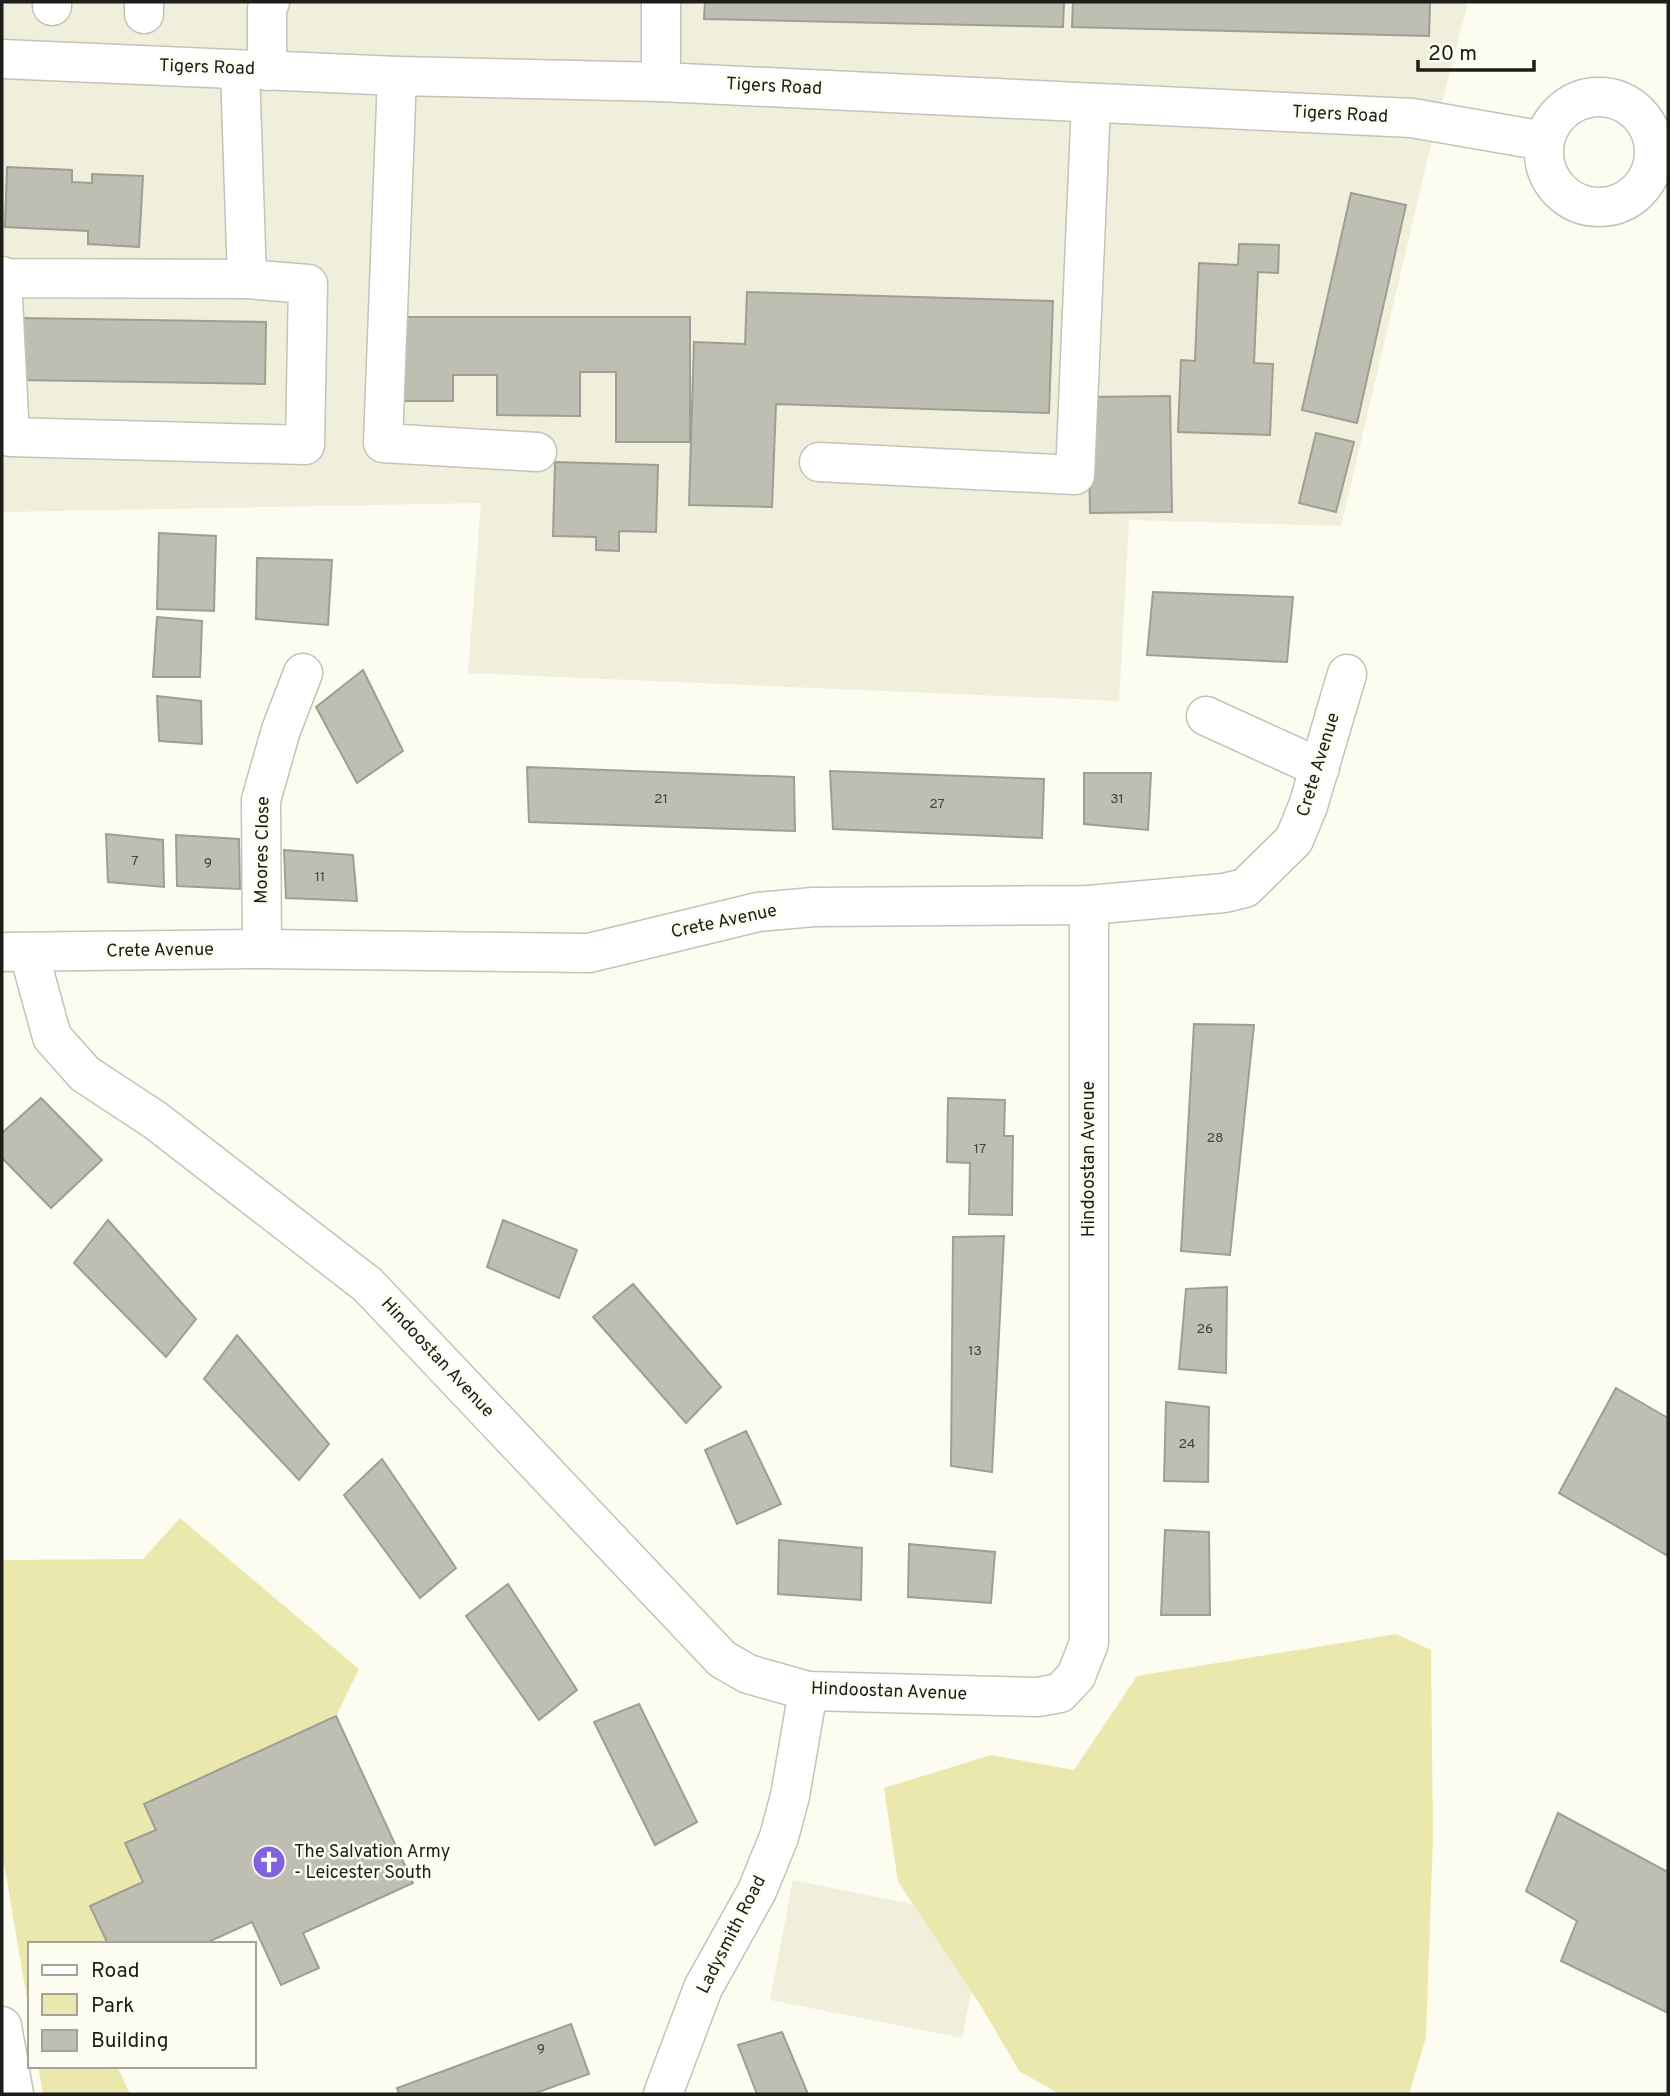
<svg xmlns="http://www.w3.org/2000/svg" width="1670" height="2096" font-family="Overpass,sans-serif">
<rect width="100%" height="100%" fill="#fcfcf0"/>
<g fill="#efefdc">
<path d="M2,2H1468L1429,153L1341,526L1129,520L1119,701L468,673L481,503L2,512Z"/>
<path d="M793,1880L986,1919L962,2038L770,2000Z"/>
</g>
<g fill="#eae8ad">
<path d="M180,1518L359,1669L336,1716L144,1804L156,1830L125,1844L143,1882L91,1906L108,1944H30V2017L2,1851V1560L143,1559Z"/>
<path d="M1396,1634L1431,1650L1433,1838L1426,2037L1409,2094H1060L1020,2072L979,2003L898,1882L884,1788L991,1755L1074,1770L1137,1676Z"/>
<path d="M38,2066H117L130,2094H43Z"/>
</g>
<g fill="#bebeb3" stroke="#9e9e94" stroke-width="2">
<path d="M705,2H1064L1063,27L704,19Z"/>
<path d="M1073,2H1430L1429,36L1072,27Z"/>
<path d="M7,167L72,170V182L92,183V174L143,176L139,247L88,244V231L5,227Z"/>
<path d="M1351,193L1406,205L1357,423L1302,410Z"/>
<path d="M1239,244L1279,245L1278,273L1258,272L1254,363L1273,364L1270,435L1178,432L1181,360L1195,361L1199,263L1238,265Z"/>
<path d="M747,292L1053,301L1049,413L776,404L772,507L689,505L694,342L745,344Z"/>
<path d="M396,317H690V442H616V372H580V416L497,415V375H453V401H395Z"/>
<path d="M21,318L266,322L265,384L20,380Z"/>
<path d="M1170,396L1172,512L1090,513L1088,397Z"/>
<path d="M1316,433L1354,442L1336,512L1299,503Z"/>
<path d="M555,462L658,465L656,532L619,531V551L596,550V537L553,536Z"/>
<path d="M159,533L216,536L214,611L157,609Z"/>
<path d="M257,558L332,560L328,625L256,619Z"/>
<path d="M1153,592L1293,597L1287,662L1147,655Z"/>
<path d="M157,617L202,621L200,677H153Z"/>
<path d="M363,670L403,751L357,783L316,707Z"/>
<path d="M157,696L201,701L202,744L159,741Z"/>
<path d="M527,767L794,777L795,831L529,822Z"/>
<path d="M830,771L1044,779L1042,838L833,829Z"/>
<path d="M1084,773H1151L1148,830L1084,824Z"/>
<path d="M106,834L163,840L164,887L108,882Z"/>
<path d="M176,835L239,839L240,889L177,886Z"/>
<path d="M284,850L353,855L357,901L286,898Z"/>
<path d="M1194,1024L1254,1025L1230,1255L1181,1251Z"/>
<path d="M41,1098L102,1160L51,1208L2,1158V1133Z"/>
<path d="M948,1098L1005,1100L1004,1136H1013L1012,1215L969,1214L970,1163L947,1162Z"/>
<path d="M108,1220L196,1319L166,1357L74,1263Z"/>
<path d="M503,1220L577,1250L559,1298L487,1267Z"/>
<path d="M1004,1236L992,1472L951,1466L953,1237Z"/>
<path d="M633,1284L721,1387L686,1423L593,1317Z"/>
<path d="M1227,1287L1226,1373L1179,1369L1186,1289Z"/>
<path d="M237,1335L329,1444L299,1480L204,1379Z"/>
<path d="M1616,1388L1668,1418V1556L1559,1493Z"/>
<path d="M1166,1402L1209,1407L1208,1482L1164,1481Z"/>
<path d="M746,1431L781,1504L737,1524L705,1450Z"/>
<path d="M382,1459L456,1568L420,1598L344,1495Z"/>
<path d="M1165,1530L1209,1532L1210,1615H1161Z"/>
<path d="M779,1540L862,1548L861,1600L778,1594Z"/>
<path d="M909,1544L995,1552L991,1603L908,1597Z"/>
<path d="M508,1584L577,1690L539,1720L466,1616Z"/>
<path d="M639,1704L697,1822L655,1845L594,1722Z"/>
<path d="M336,1716L413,1883L303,1933L319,1968L281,1985L252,1922L204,1944H108L90,1906L143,1882L125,1843L156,1830L144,1804Z"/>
<path d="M1558,1813L1668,1872V2013L1561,1961L1577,1921L1526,1891Z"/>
<path d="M571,2024L589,2074L533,2094H399L397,2088Z"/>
<path d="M782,2032L808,2094H757L738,2045Z"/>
</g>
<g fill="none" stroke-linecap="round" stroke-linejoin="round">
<defs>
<g id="minor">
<path d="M661,2V82"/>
<path d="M52,6V2"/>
<path d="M144,14V2"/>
<path d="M2,59L397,76L661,82L1412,118L1544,141"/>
<path d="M240,70L247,279"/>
<path d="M267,71V9L270,2"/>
<path d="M397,76L383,443L537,452"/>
<circle cx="1599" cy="152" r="55"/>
<path d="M2,276V278L247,279L308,284L305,445L10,437L2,278"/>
<path d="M819,462L1075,475L1091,103"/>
<path d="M1206,716L1320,768"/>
<path d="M262,949L261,800L281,730L303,673"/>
<path d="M2,952L262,949L589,953L758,912L814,907L1089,905L1224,893L1245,888L1294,840L1308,806L1347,674"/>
<path d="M29,953L52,1037L85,1074L155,1120L368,1285L722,1659L748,1674L808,1691L1038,1697L1060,1693L1076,1676L1089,1643V905"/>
<path d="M663,2094L703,1988L757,1891L779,1837L790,1796L808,1691"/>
</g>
<path id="major" d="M2,2026L14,2094"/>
</defs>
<use href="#minor" stroke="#c3c3b8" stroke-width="41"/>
<use href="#major" stroke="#c3c3b8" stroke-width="41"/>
<use href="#minor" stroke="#fff" stroke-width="38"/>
<use href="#major" stroke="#fff" stroke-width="38"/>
</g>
<defs>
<symbol id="church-disc" viewBox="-11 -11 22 22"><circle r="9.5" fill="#8162dc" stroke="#fcfcf0"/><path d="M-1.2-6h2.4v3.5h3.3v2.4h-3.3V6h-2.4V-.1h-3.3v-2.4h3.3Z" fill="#fff"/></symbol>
</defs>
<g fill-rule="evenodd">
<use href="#church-disc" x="250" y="1843" width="38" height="38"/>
</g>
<g text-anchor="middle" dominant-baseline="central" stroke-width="5" stroke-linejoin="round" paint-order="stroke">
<g font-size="14" fill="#454540">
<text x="661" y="799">21</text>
<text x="1117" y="799">31</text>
<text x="937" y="804">27</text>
<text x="135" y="861">7</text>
<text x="208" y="863">9</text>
<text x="320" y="877">11</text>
<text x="1215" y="1138">28</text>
<text x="980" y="1149">17</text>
<text x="1205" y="1329">26</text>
<text x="975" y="1351">13</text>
<text x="1187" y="1444">24</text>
<text x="541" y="2049">9</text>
</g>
<g font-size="18" fill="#1d1d19" stroke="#fcfcf0">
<text transform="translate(207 68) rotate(2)">Tigers Road</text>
<text transform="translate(774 87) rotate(3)">Tigers Road</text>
<text transform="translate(1340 115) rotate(3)">Tigers Road</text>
<text transform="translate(1319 765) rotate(-73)">Crete Avenue</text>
<text transform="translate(263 850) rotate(-89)">Moores Close</text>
<text transform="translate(724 922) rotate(-12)">Crete Avenue</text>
<text transform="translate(160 951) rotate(-1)">Crete Avenue</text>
<text transform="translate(1089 1159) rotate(-90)">Hindoostan Avenue</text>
<text transform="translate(437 1358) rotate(47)">Hindoostan Avenue</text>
<text transform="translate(889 1692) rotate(2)">Hindoostan Avenue</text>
<text transform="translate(732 1935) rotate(-63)">Ladysmith Road</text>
</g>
<g font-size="18" fill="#1d1d19" stroke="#fcfcf0" text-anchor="start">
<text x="294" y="1852">The Salvation Army<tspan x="294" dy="21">- Leicester South</tspan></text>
</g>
</g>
<rect width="1670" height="2096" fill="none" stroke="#1d1d19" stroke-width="7"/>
<rect x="28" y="1942" width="228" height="126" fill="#fcfcf0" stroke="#a3a39a" stroke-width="2"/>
<rect x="42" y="1965" width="35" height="10" fill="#ffffff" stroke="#a3a39a" stroke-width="2"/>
<text x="91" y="1977" font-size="21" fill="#1d1d19">Road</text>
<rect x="42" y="1994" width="35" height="21" fill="#eae8ad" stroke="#a3a39a" stroke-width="2"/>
<text x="91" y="2012" font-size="21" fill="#1d1d19">Park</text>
<rect x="42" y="2030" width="35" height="21" fill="#bebeb3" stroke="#a3a39a" stroke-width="2"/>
<text x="91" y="2047" font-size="21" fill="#1d1d19">Building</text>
<path d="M1418 60v10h116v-10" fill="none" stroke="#1d1d19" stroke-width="3.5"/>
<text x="1428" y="60" font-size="21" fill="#1d1d19" stroke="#fcfcf0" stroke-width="5" paint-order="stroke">20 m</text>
</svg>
